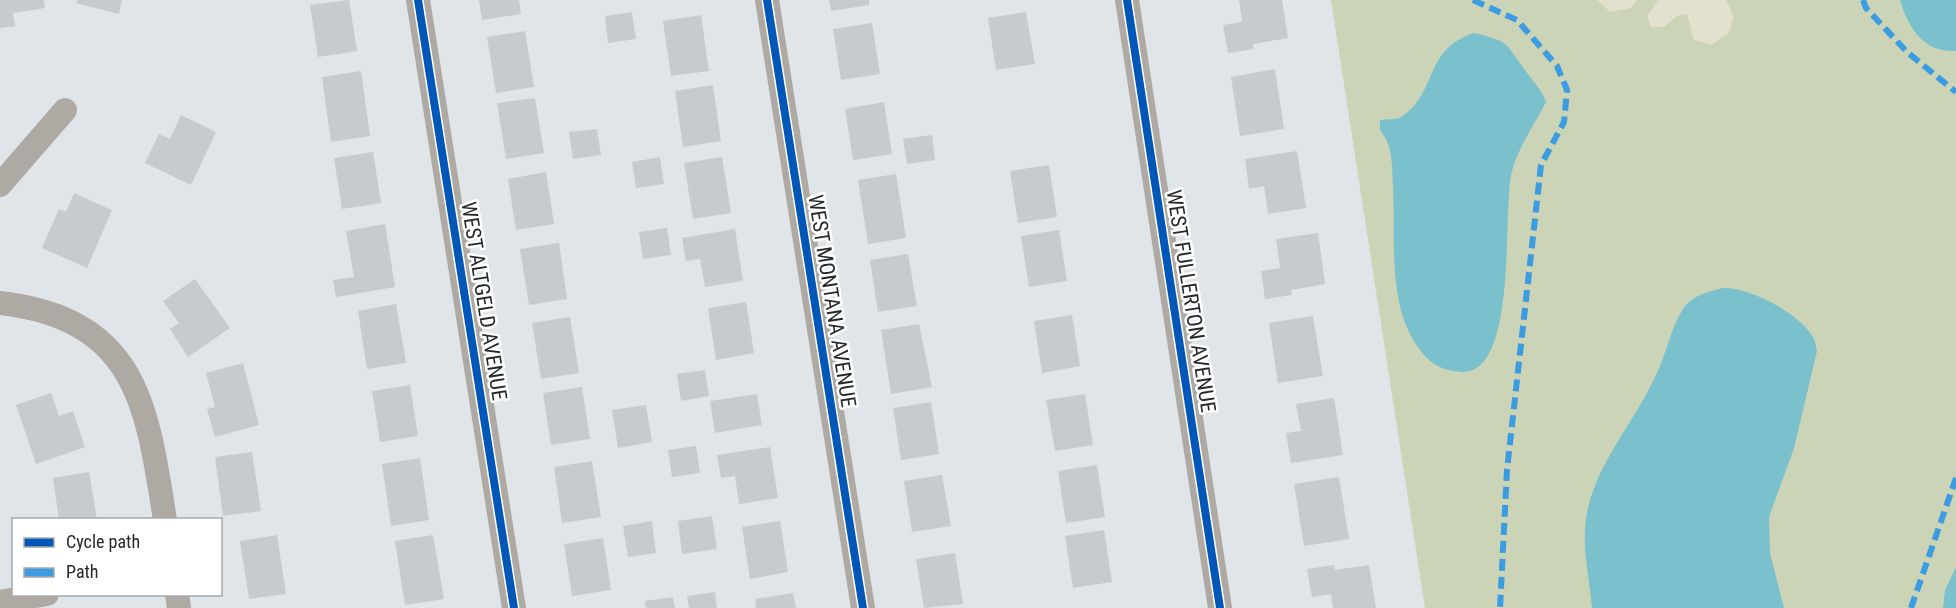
<svg xmlns="http://www.w3.org/2000/svg" width="1956" height="608" font-family="'Roboto Condensed',sans-serif">
<rect width="100%" height="100%" fill="#e0e5ea"/>
<path fill="#cbd4b6" d="M1331,0H1956V608H1425Z"/>
<g fill="#e3e0cd">
<path d="M1597,0H1637L1631,8L1610,12Z"/>
<path d="M1658,0H1726L1734,17L1728,34L1711,45L1694,40L1687,14L1677,16L1664,27H1651L1647,16Z"/>
</g>
<g fill="#7ac1cd">
<path d="M1900,0H1956V51C1924,53 1908,28 1900,0Z"/>
<path d="M1474,33C1511,42 1504,42 1525,70C1533,82 1541,88 1546,102C1534,125 1519,146 1512,171C1502,207 1519,374 1462,372C1449,371 1437,368 1428,359C1385,316 1396,243 1393,186C1392,166 1393,145 1380,130V120C1387,119 1398,120 1403,116C1438,91 1424,49 1474,33Z"/>
<path d="M1723,288C1749,287 1799,313 1813,337C1815,340 1816,347 1817,351L1794,448L1769,517L1770,553L1784,608H1592C1589,573 1580,542 1588,508C1599,460 1635,421 1655,377C1666,356 1670,329 1683,309C1692,295 1708,292 1723,288Z"/>
<path d="M1956,567V608H1943L1945,590Z"/>
</g>
<g fill="#c7cbcf">
<path d="M0,0H44L45,8L13,13L15,26L0,28Z"/>
<path d="M77,0H122L119,14L76,3Z"/>
<path d="M349,0L357,51L318,57L310,5Z"/>
<path d="M479,0H519L521,14L482,20Z"/>
<path d="M829,0H869V5L831,11Z"/>
<path d="M1239,0H1282L1288,38L1253,44L1254,49L1228,53L1223,25L1242,22Z"/>
<path d="M632,12L636,39L608,43L605,16Z"/>
<path d="M1026,12L1035,64L996,70L988,18Z"/>
<path d="M701,15L709,71L671,76L663,21Z"/>
<path d="M872,23L880,74L841,80L833,29Z"/>
<path d="M525,31L534,87L496,93L487,37Z"/>
<path d="M1275,69L1284,129L1240,136L1231,77Z"/>
<path d="M361,71L370,136L331,142L322,77Z"/>
<path d="M713,85L721,141L683,147L675,91Z"/>
<path d="M535,98L544,153L506,159L497,103Z"/>
<path d="M884,102L892,154L853,160L845,109Z"/>
<path d="M181,115L216,132L191,185L145,163L159,134L170,139Z"/>
<path d="M597,129L601,155L573,159L569,132Z"/>
<path d="M932,135L935,160L907,164L903,139Z"/>
<path d="M1297,151L1306,208L1268,214L1264,186L1249,189L1245,159Z"/>
<path d="M373,152L381,203L342,209L334,158Z"/>
<path d="M660,157L664,184L636,188L632,162Z"/>
<path d="M722,157L731,213L693,219L684,163Z"/>
<path d="M1049,165L1057,217L1018,223L1010,171Z"/>
<path d="M546,172L554,224L516,230L508,179Z"/>
<path d="M896,174L906,238L868,244L858,180Z"/>
<path d="M74,193L112,210L87,268L42,248L59,209L66,212Z"/>
<path d="M385,224L395,287L336,297L333,280L354,277L346,231Z"/>
<path d="M667,228L671,255L643,259L639,232Z"/>
<path d="M735,229L743,281L705,287L700,259L686,261L682,238Z"/>
<path d="M1059,230L1067,281L1029,287L1021,236Z"/>
<path d="M1318,233L1325,284L1291,290L1292,295L1265,299L1261,271L1280,268L1276,239Z"/>
<path d="M559,243L567,299L529,305L520,249Z"/>
<path d="M908,254L917,306L878,312L870,260Z"/>
<path d="M195,279L230,328L188,357L170,329L179,323L163,301Z"/>
<path d="M746,302L754,353L716,360L708,308Z"/>
<path d="M396,304L406,363L367,369L358,311Z"/>
<path d="M1072,315L1080,366L1042,373L1034,321Z"/>
<path d="M1313,316L1323,376L1278,383L1269,323Z"/>
<path d="M570,317L579,373L541,379L532,323Z"/>
<path d="M919,324L932,387L891,394L881,330Z"/>
<path d="M243,363L259,425L215,437L207,409L215,407L206,373Z"/>
<path d="M705,370L709,396L681,401L677,374Z"/>
<path d="M410,385L418,436L380,442L372,391Z"/>
<path d="M582,387L590,439L551,445L543,393Z"/>
<path d="M51,393L59,416L73,411L85,447L36,464L16,405Z"/>
<path d="M757,394L762,425L715,433L710,401Z"/>
<path d="M1085,394L1093,445L1055,451L1046,400Z"/>
<path d="M1334,398L1343,455L1291,463L1286,433L1301,431L1296,404Z"/>
<path d="M931,402L939,454L901,460L893,408Z"/>
<path d="M646,405L652,442L618,448L612,410Z"/>
<path d="M696,446L700,473L672,477L668,450Z"/>
<path d="M770,447L778,498L739,504L735,476L721,478L717,455Z"/>
<path d="M252,452L261,511L223,516L215,457Z"/>
<path d="M420,458L429,520L391,526L382,464Z"/>
<path d="M592,461L601,517L562,523L554,467Z"/>
<path d="M1097,465L1105,517L1066,523L1058,471Z"/>
<path d="M89,472L97,520H59L53,478Z"/>
<path d="M942,475L951,526L912,532L904,481Z"/>
<path d="M1339,477L1349,539L1304,546L1294,484Z"/>
<path d="M712,516L717,549L682,554L678,521Z"/>
<path d="M652,521L656,553L628,557L623,526Z"/>
<path d="M780,521L788,572L750,579L742,527Z"/>
<path d="M1104,530L1112,582L1073,588L1065,536Z"/>
<path d="M277,535L286,594L249,599L240,541Z"/>
<path d="M433,535L444,599L405,605L395,541Z"/>
<path d="M603,538L611,590L572,596L564,544Z"/>
<path d="M955,553L963,604L924,608L916,559Z"/>
<path d="M1334,565L1335,570L1369,565L1376,608H1333L1331,594L1312,597L1307,569Z"/>
<path d="M715,592L717,608H689L687,596Z"/>
<path d="M793,593L796,608H756L755,599Z"/>
<path d="M673,597L675,608H646L645,601Z"/>
</g>
<g fill="none" stroke-linecap="round" stroke-linejoin="round">
<g stroke="#aea9a2" stroke-width="24">
<path d="M418,0L514,608"/>
<path d="M767,0L863,608"/>
<path d="M1127,0L1220,608"/>
<path d="M0,185L65,110"/>
<path d="M0,303C137,319 147,405 165,520"/>
<path d="M177,594L179,608"/>
<path d="M0,602L47,594"/>
</g>
<g stroke="#3c9ce1" stroke-width="6" stroke-dasharray="12 6" stroke-linecap="butt">
<path d="M1473,0L1517,20L1557,66L1567,90L1564,122L1541,165L1507,470L1500,608"/>
<path d="M1863,0L1866,8L1907,52L1956,92"/>
<path d="M1911,608L1956,478"/>
</g>
<defs>
<g id="cycleway">
<path d="M418,0L514,608"/>
<path d="M767,0L863,608"/>
<path d="M1127,0L1220,608"/>
</g>
</defs>
<use href="#cycleway" stroke="#fff" stroke-width="11"/>
<use href="#cycleway" stroke="#0057b8" stroke-width="8"/>
</g>
<g text-anchor="middle" dominant-baseline="central" stroke-width="5" stroke-linejoin="round" paint-order="stroke">
<g font-size="21" fill="#24282b" stroke="#fff">
<text transform="translate(484 301) rotate(81)">WEST ALTGELD AVENUE</text>
<text transform="translate(832 301) rotate(81)">WEST MONTANA AVENUE</text>
<text transform="translate(1191 301) rotate(81)">WEST FULLERTON AVENUE</text>
</g>
</g>
<rect x="12" y="518" width="210" height="78" fill="#ffffff" stroke="#a7a9aa" stroke-width="1.5"/>
<rect x="24" y="538" width="30" height="9" fill="#0057b8" stroke="#a7a9aa" stroke-width="1.5"/>
<text x="66" y="548" font-size="18" fill="#24282b">Cycle path</text>
<rect x="24" y="568" width="30" height="9" fill="#3c9ce1" stroke="#a7a9aa" stroke-width="1.5"/>
<text x="66" y="578" font-size="18" fill="#24282b">Path</text>
</svg>
